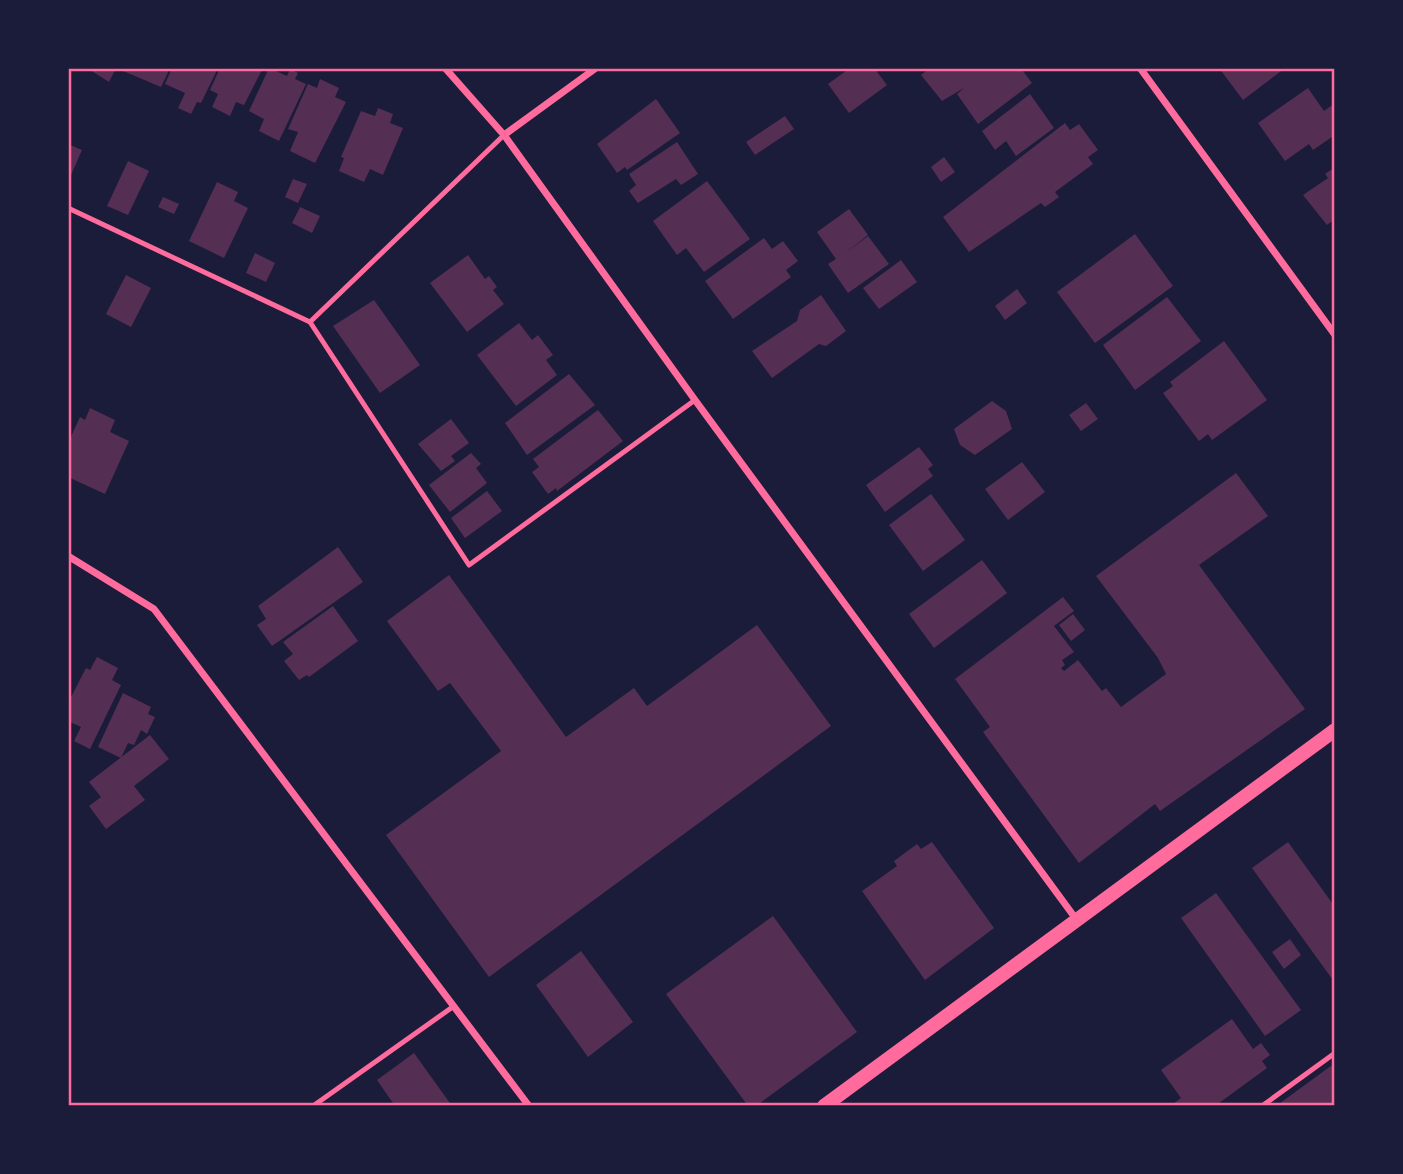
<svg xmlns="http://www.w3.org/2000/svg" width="1403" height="1174" font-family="'Fira Sans Condensed',sans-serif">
<rect width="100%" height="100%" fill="#1b1b3a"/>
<g fill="#542f53">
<path d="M87,68H116L109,82Z"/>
<path d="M124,68H170L161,87L123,71Z"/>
<path d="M172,68H218L201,103L197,102L191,114L178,108L185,93L165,84Z"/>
<path d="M220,68H263L244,105L236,102L230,116L212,107L218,94L210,90Z"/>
<path d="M269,68L287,76L290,69L298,73L295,79L306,84L279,141L259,131L264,119L249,111Z"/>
<path d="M850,68H874L887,85L849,113L828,84Z"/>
<path d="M930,68H1027L1023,71L1032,83L978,124L957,94L964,88L942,101L921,75Z"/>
<path d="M1219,68H1285L1243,100Z"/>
<path d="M320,79L339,88L335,97L346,102L315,163L290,151L298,132L288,129L308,84L317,88Z"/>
<path d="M1308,88L1324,111L1335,103V135L1313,150L1309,144L1285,161L1258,123Z"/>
<path d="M1030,94L1054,128L1016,156L1006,141L995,150L982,131Z"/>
<path d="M656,99L680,133L627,170L625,167L617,173L597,144Z"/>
<path d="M378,108L393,114L390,123L403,128L383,175L370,169L364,182L339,171L344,158L341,157L361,111L375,116Z"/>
<path d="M785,116L794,129L755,155L746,142Z"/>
<path d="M1065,123L1070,130L1079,124L1098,150L1088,157L1093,164L1055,192L1059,197L1045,207L1041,203L969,252L943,217Z"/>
<path d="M677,142L698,174L681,185L676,179L638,203L629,191L636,185L629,174Z"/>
<path d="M68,144L82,150L68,182Z"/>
<path d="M944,157L955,172L941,182L931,167Z"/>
<path d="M128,161L149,171L128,215L107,206Z"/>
<path d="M1335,167V219L1327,225L1303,195L1328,178L1325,174Z"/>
<path d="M293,179L307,184L298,203L285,197Z"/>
<path d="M707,181L750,239L704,272L686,248L677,255L653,221Z"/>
<path d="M217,182L238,192L234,201L248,208L224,258L189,241Z"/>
<path d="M163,197L179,204L174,214L158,207Z"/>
<path d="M300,207L320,216L312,233L292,223Z"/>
<path d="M849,209L868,235L844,254L868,236L889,264L848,293L828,264L836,259L817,232Z"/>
<path d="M1135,234L1173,286L1095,343L1057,292Z"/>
<path d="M764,238L772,249L783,241L798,261L786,270L791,277L733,319L705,281Z"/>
<path d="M255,253L275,263L266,282L246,273Z"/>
<path d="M468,255L485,279L489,276L497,287L493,290L504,304L467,332L430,283Z"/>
<path d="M901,260L917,282L879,309L863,288Z"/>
<path d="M126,275L151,288L131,327L106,314Z"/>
<path d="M1017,289L1027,303L1005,320L995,306Z"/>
<path d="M821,295L846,331L826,346L819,344L772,378L752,351L797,321L800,310Z"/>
<path d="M1167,297L1201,341L1135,390L1103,345Z"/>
<path d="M374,300L420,365L380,393L333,326Z"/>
<path d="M519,323L532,340L538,335L553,355L546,360L557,375L516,406L477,355Z"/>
<path d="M1224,341L1267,400L1212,440L1208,434L1199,441L1163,393L1173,386L1170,382Z"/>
<path d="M569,374L595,405L527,455L505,423Z"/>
<path d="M992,401L1006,411L1012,429L975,455L960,445L954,429Z"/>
<path d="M1086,403L1098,419L1081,431L1069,415Z"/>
<path d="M90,408L115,420L110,432L129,441L105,494L68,477V443L80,417L85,420Z"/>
<path d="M598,410L623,441L557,491L556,488L548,494L532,472L539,467L533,459Z"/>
<path d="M451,419L469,443L451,456L455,461L441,471L418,444Z"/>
<path d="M919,447L933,465L928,469L933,476L885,512L866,485Z"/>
<path d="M471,453L481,464L476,468L487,483L450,512L429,485Z"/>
<path d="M1022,462L1045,492L1008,520L985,489Z"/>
<path d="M1236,473L1268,516L1199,565L1305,709L1160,811L1155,804L1079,863L983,732L990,727L955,679L1063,597L1074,611L1054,626L1074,652L1062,660L1065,665L1061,668L1064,671L1078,660L1102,691L1106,688L1121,707L1166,674L1158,658L1096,576Z"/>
<path d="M487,491L502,511L465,538L451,518Z"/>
<path d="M931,494L965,540L923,571L889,525Z"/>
<path d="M338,547L363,582L272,646L257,625L266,619L258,606Z"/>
<path d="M982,560L1007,593L934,648L909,614Z"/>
<path d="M449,575L566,737L634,688L647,706L757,625L831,726L489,977L386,835L501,751L450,683L438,691L387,621Z"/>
<path d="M333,606L358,641L309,677L307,675L299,680L284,661L293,654L283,642Z"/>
<path d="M1073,614L1085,630L1071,641L1059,625Z"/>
<path d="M97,657L118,668L112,680L121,685L90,749L74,741L81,727L68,721V703L86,668L90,670Z"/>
<path d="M123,693L151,707L148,714L155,717L147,734L141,730L134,745L128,743L121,758L98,747Z"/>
<path d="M150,735L169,759L134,786L145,800L106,829L89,806L101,797L89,782Z"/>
<path d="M932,842L994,928L925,980L862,891L897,866L894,861L917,844L921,849Z"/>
<path d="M1288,842L1335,907V983L1252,868Z"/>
<path d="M1216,893L1301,1010L1265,1036L1181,918Z"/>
<path d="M773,916L857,1032L756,1106H748L666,994Z"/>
<path d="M1290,939L1301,955L1284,969L1272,952Z"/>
<path d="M581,951L633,1022L588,1057L536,985Z"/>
<path d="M1232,1019L1253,1049L1261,1043L1270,1055L1262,1061L1267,1068L1215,1106H1170L1181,1098L1161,1070Z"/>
<path d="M414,1053L452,1106H395L377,1080Z"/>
<path d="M1335,1063V1106H1276Z"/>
</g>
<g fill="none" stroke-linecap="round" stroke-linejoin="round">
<g stroke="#ff6b9d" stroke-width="5">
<path d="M68,208L310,322L469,565L695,400"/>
<path d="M310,322L504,135"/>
<path d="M313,1106L454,1006"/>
<path d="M1262,1106L1335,1053"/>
</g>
<g stroke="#ff6b9d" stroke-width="7">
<path d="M445,68L504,135L695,400L1076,919"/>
<path d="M1140,68L1335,335"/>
<path d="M504,135L596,68"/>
<path d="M68,556L154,609L529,1106"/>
</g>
<path stroke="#ff6b9d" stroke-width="14" d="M824,1106L1335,730"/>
</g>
<rect width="1403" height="1174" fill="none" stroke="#1b1b3a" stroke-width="140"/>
<rect x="70" y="70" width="1263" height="1034" fill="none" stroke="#ff6b9d" stroke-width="2.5"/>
</svg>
